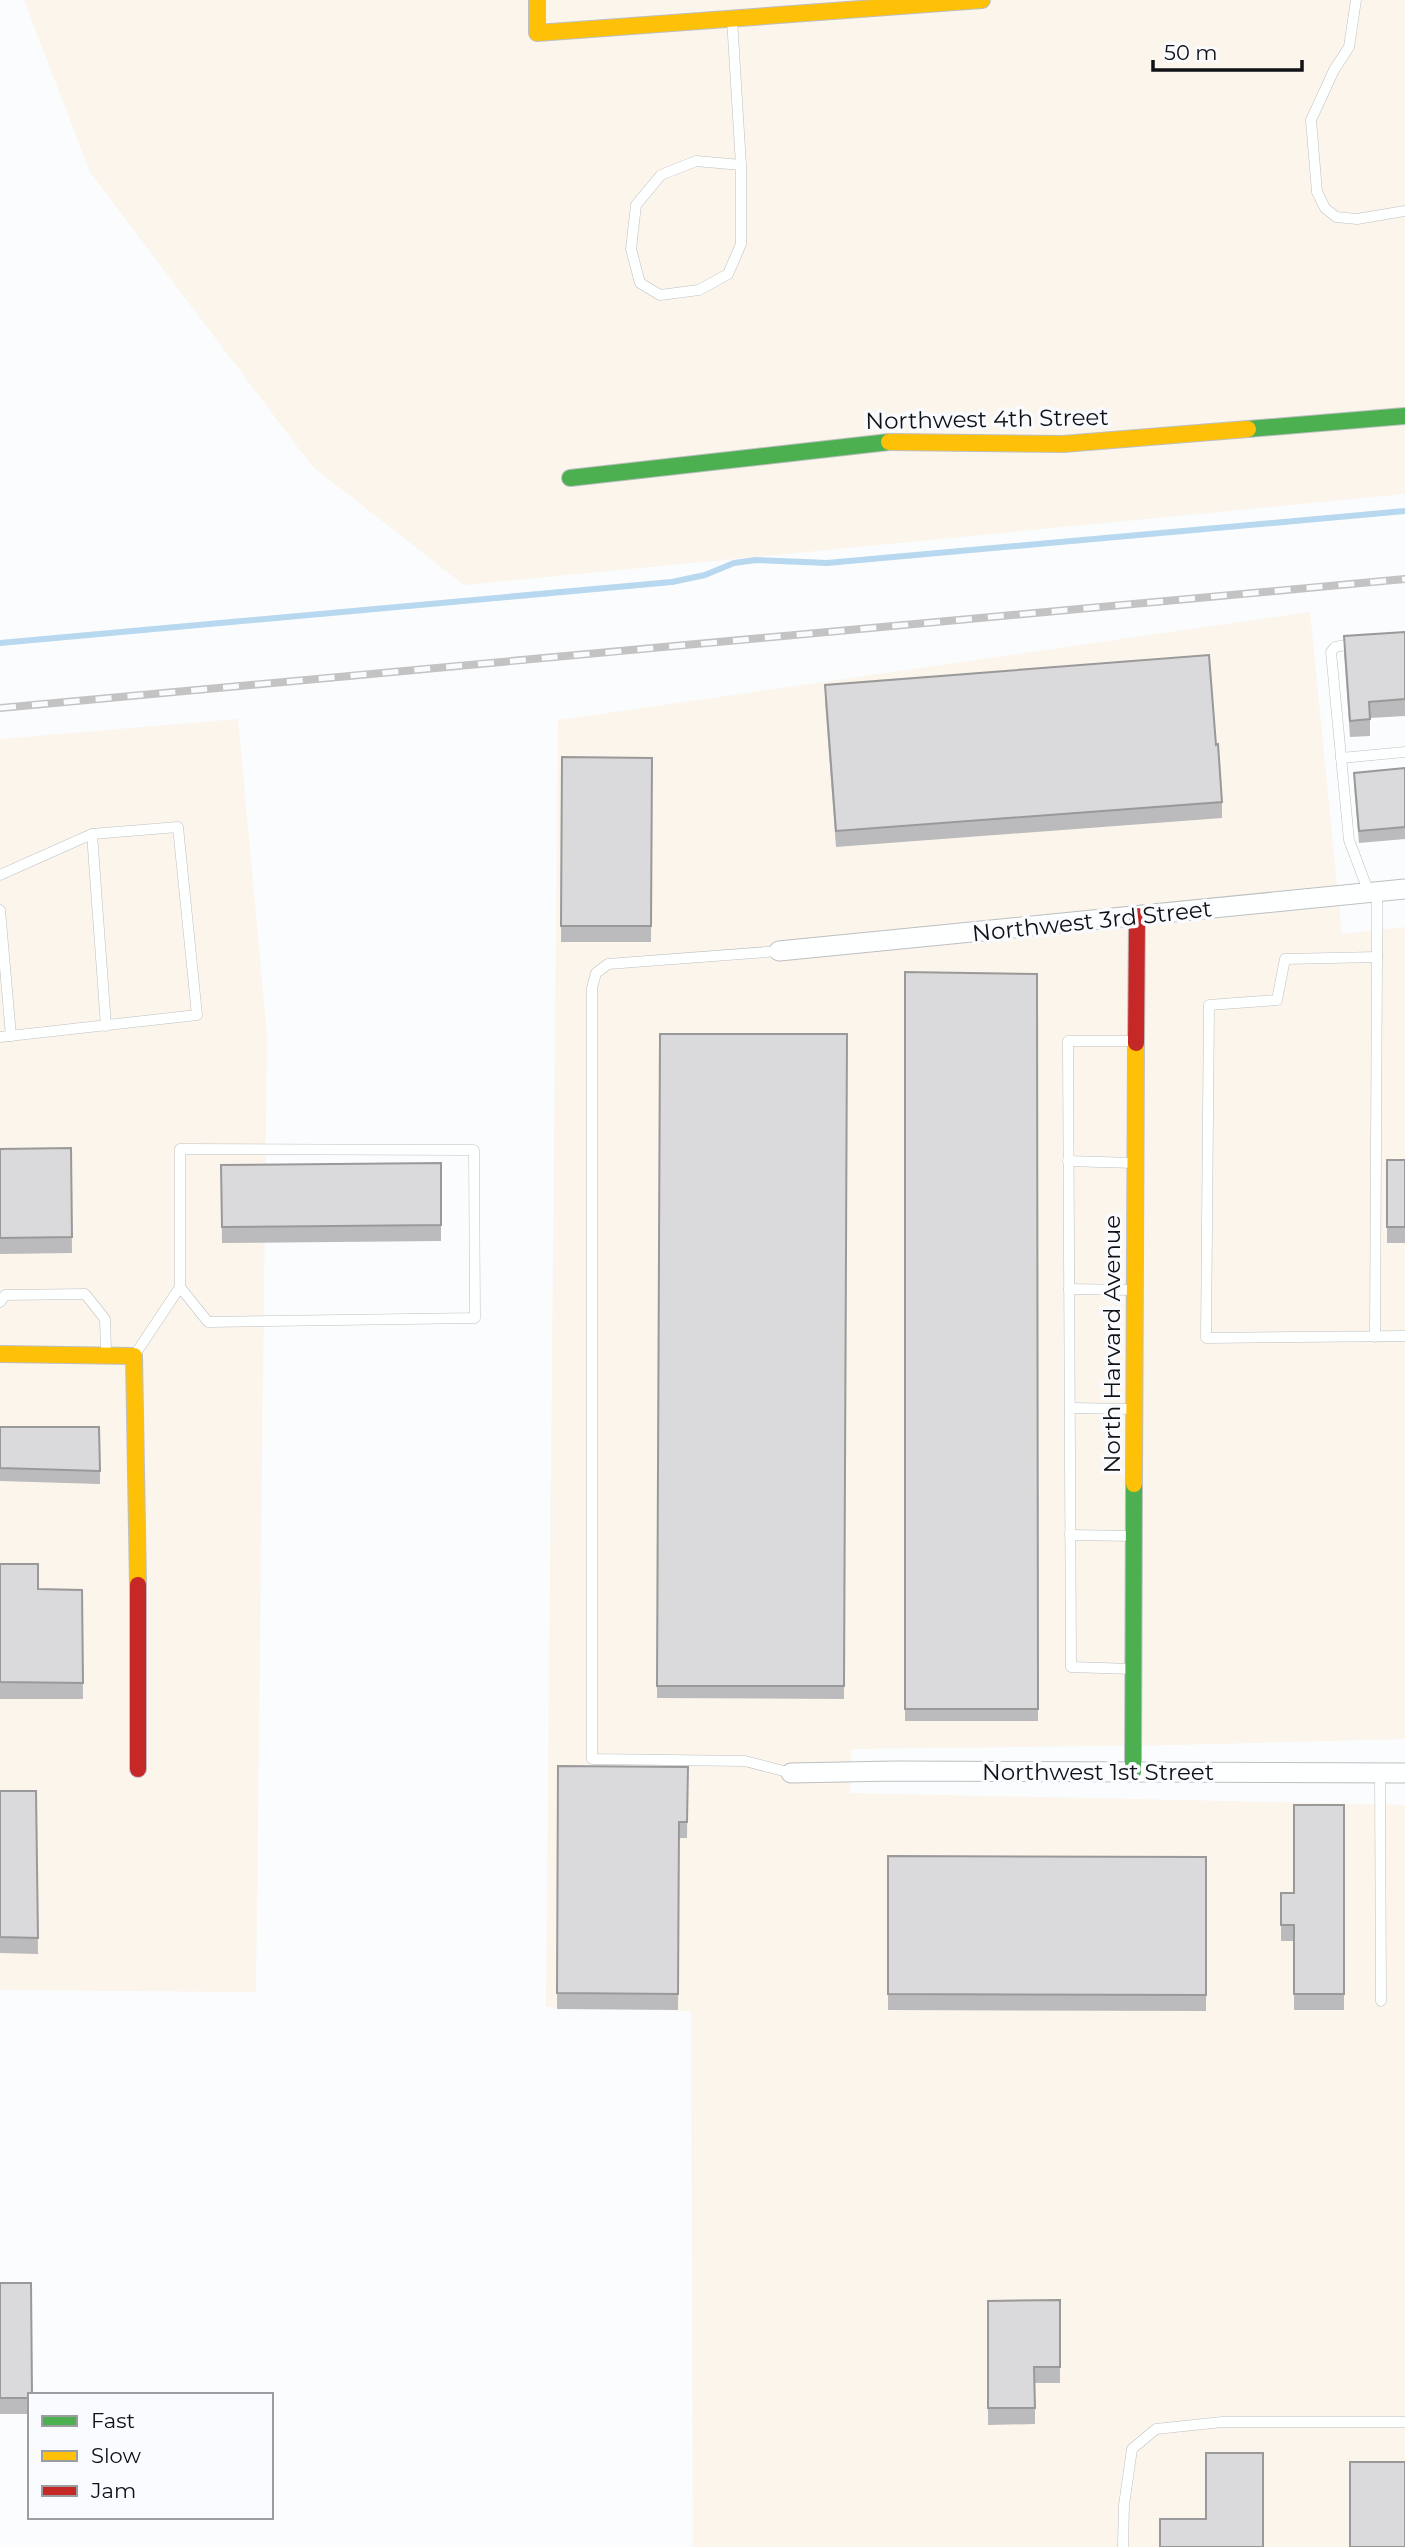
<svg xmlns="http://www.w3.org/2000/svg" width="1405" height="2547" font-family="Montserrat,sans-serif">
<rect width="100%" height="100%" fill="#fafcfe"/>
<g fill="#fbf5eb">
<path d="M24,0H1405V494L464,585L312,466L90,172Z"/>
<path d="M1310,612L1342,934L1405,927V1739L1173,1745L851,1749L850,1793L1405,1805V2547H693L691,2011L546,2007L558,720Z"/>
<path d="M238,719L267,1035L256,1992L0,1990V739Z"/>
</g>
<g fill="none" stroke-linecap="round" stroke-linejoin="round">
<path stroke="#b7d8ef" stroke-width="6" d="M0,643L672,582L705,575L734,563L756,560L827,563L1405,511"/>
<defs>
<g id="lane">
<path d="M1356,0L1349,47L1334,70L1311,120L1317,192L1325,208L1336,217L1357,219L1405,211"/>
<path d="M732,19L741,165V244L728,274L699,290L660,295L640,283L631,249L636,205L661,175L696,161L741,165"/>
<path d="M1356,643L1335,647L1331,652L1349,840L1369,893"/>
<path d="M1341,758L1405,752"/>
<path d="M92,834L106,1026"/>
<path d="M0,875L92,834L178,827L197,1015L0,1037"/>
<path d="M1377,892V957"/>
<path d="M0,910L11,1036"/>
<path d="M779,951L608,964L596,973L592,988V1759L745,1761L791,1773"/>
<path d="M1068,1161L1134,1163"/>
<path d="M1069,1289L1131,1290"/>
<path d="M0,1302L5,1295L85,1294L105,1319L106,1352"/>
<path d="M1375,1337L1377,957L1285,959L1277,1000L1209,1005L1206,1338L1405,1336"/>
<path d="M136,1353L180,1287V1149L474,1150L475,1318L208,1322L180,1287"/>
<path d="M1070,1408L1132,1409"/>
<path d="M1070,1535L1133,1536"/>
<path d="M1132,1669L1071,1667L1068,1041H1136"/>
<path d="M1380,1773L1381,2001"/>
<path d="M1123,2547L1124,2505L1132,2449L1156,2429L1222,2422H1405"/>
</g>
<g id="street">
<path d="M779,951L1405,889"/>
<path d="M791,1773L895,1771L1405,1773"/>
</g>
<g id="fast">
<path d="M1248,429L1405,416"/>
<path d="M570,478L889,442"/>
<path d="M1133,1772L1134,1484"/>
</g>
<g id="slow">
<path d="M537,0V33L982,0"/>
<path d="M889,442L1063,444L1248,429"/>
<path d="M0,1354L134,1356L138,1585"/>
<path d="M1134,1484L1136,1043"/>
</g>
<g id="jam">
<path d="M1136,1043L1137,916"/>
<path d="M138,1585V1769"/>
</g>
</defs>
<use href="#lane" stroke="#bdbfc2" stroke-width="11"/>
<use href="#street" stroke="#bdbfc2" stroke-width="21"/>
<use href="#fast" stroke="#bdbfc2" stroke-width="18"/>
<use href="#slow" stroke="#bdbfc2" stroke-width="18"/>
<use href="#jam" stroke="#bdbfc2" stroke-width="18"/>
<use href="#lane" stroke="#feffff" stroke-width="10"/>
<use href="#street" stroke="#feffff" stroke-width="19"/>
<use href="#fast" stroke="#4caf50" stroke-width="16"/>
<use href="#slow" stroke="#ffc107" stroke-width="16"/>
<use href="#jam" stroke="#c62828" stroke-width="16"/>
<defs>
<path id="rail" d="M0,708L1405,579"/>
</defs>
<use href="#rail" stroke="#c3c3c3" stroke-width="8"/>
<use href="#rail" stroke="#f9fbff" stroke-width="5" stroke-dasharray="16" stroke-linecap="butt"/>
</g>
<g fill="#bbbbbd">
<path d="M1405,632V716L1370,718V736L1350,737L1344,652V636Z"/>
<path d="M825,685L1216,745L1222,802V818L836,847L825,701Z"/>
<path d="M562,757L652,758L651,942H561Z"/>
<path d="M1405,768V839L1359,843L1354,785V773Z"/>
<path d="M905,972L1037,974L1038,1721H905Z"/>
<path d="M660,1034H847L844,1699L657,1698Z"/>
<path d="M71,1148L72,1253L0,1254V1149Z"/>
<rect x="1387" y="1160" width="18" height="83"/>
<path d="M441,1163V1241L222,1243L221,1165Z"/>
<path d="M0,1427L100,1471V1484L0,1481Z"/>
<path d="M0,1564L38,1589L82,1590L83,1699H0Z"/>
<path d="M558,1766L688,1767L687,1838H679L678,2010L557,2009Z"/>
<path d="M0,1791H36L38,1954L0,1953Z"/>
<path d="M1344,1805V2010H1294V1941H1281V1893H1294Z"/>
<path d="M888,1856L1206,1857V2011L888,2010Z"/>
<path d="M0,2283L30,2395V2414H0Z"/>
<path d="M1060,2300V2383H1035V2424L988,2425V2301Z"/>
</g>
<g fill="#dadadc" stroke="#99999a" stroke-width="2">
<path d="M1405,632V699L1369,702L1370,719L1350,721L1344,636Z"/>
<path d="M1209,655L1216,745L1218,744L1222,802L836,831L825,685Z"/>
<path d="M562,757L652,758L651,926H561Z"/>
<path d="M1405,768V827L1359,831L1354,773Z"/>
<path d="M905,972L1037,974L1038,1709H905Z"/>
<path d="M660,1034H847L844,1686H657Z"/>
<path d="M71,1148L72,1237L0,1238V1149Z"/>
<rect x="1387" y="1160" width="18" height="67"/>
<path d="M441,1163V1225L222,1227L221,1165Z"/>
<path d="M0,1427H99L100,1471L0,1468Z"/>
<path d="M0,1564H38V1589L82,1590L83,1683L0,1682Z"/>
<path d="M558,1766L688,1767L687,1822H679L678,1994L557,1993Z"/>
<path d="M0,1791H36L38,1938L0,1937Z"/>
<path d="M1294,1805H1344V1994H1294V1925H1281V1893H1294Z"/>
<path d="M888,1856L1206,1857V1995L888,1994Z"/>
<path d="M0,2283H31L32,2395H30V2398H0Z"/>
<path d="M1060,2300V2367H1034L1035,2408H988V2301Z"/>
<path d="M1206,2453H1263V2547H1160V2519H1206Z"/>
<rect x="1350" y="2462" width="55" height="85"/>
</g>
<g text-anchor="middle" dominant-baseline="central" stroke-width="7" stroke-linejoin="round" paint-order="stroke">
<g font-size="23" fill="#0f1114" stroke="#f9fbff">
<text transform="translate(987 419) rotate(-1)">Northwest 4th Street</text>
<text transform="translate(1092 921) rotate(-6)">Northwest 3rd Street</text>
<text transform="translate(1112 1344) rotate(-90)">North Harvard Avenue</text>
<text x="1098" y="1772">Northwest 1st Street</text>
</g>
</g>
<rect x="28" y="2393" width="245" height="126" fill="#f9fbff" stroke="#9b9da1" stroke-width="2"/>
<rect x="42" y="2416" width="35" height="10" fill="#4caf50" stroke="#9b9da1" stroke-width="2"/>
<text x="91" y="2428" font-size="21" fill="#0f1114">Fast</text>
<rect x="42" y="2451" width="35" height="10" fill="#ffc107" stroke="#9b9da1" stroke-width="2"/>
<text x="91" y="2463" font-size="21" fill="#0f1114">Slow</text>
<rect x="42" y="2486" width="35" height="10" fill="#c62828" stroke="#9b9da1" stroke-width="2"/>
<text x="91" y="2498" font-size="21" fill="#0f1114">Jam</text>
<path d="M1153 60v10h149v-10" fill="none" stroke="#0f1114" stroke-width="3.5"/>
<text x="1164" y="60" font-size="21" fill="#0f1114" stroke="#f9fbff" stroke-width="5" paint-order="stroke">50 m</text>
</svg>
